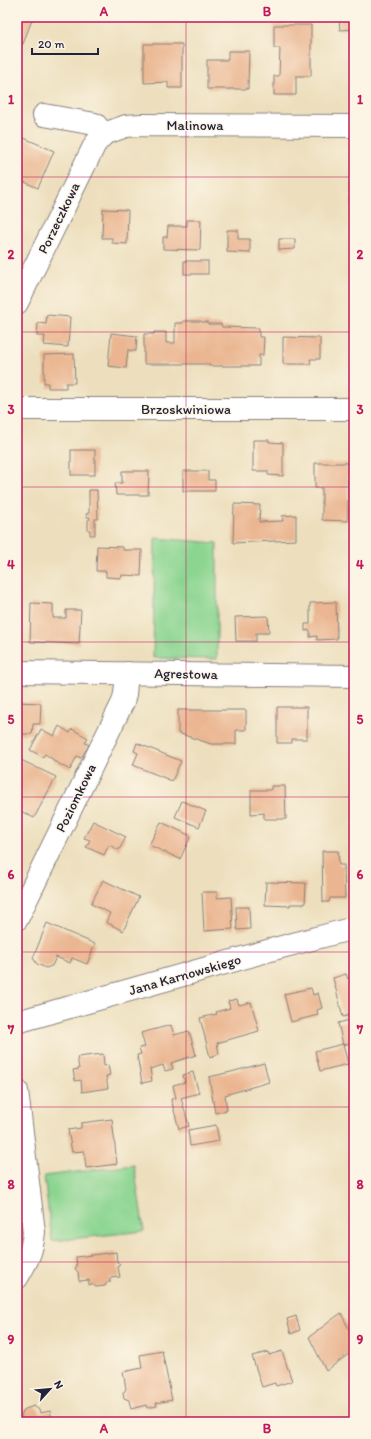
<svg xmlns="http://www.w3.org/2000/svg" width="371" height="1439" font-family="Itim,sans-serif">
<rect width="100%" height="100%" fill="#fcf5e5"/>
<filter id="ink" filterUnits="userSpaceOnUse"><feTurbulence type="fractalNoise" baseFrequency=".025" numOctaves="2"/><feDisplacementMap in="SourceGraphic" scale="8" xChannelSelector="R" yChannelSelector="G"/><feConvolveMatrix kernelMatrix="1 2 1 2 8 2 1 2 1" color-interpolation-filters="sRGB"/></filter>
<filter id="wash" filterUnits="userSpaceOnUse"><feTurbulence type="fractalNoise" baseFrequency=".012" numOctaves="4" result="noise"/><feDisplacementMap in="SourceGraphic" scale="16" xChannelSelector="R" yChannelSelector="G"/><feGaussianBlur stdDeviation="0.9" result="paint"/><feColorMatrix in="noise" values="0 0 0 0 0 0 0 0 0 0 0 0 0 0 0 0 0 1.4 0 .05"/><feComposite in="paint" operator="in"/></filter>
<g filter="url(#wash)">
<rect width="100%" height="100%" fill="#eddfbd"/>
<g fill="#8bd591" stroke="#567c66">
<path d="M155,538L217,543V659L153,658Z"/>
<path d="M134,1165L144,1231L52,1241L44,1176Z"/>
</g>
<g id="blocks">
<g fill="#eab590">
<path d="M17,17H33L23,44L22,43L18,54L17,53Z"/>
<path d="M102,17H117L116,19L102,18Z"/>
<path d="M339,17H354V29L340,30Z"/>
<path d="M274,25H311V76H296V95H274V76H279L280,48H274Z"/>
<path d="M144,44H182V88H168V82L144,83Z"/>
<path d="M228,51H249L248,89H207V60H228Z"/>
<path d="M24,138L54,151L38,188L20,180L17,186V154Z"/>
<path d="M352,162H354V206H351Z"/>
<path d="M103,209L128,210L127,244L112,243V238H102Z"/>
<path d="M187,220H201L200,250L163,249V237H167L168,226H187Z"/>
<path d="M227,230H238V239H250V253L227,252Z"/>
<path d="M279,239H295V249L279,250Z"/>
<rect x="184" y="261" width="24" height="13"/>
<path d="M47,315L70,317L68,347L44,345L45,336H37L38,323L46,324Z"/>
<path d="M183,321H201L202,322H208V324H221L222,327L259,328V337H264L263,355H259V366H209V364H144V334H154V332H166V343H175V323H183Z"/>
<path d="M111,333L137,336L136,351L128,350L126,368L108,366Z"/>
<path d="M283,337L320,338V359H310L311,364H283Z"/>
<path d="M74,354L75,383H66V388H48V383H44V355Z"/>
<path d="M253,440H269V442L283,443V476L268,475V471H253Z"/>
<rect x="71" y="450" width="24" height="25"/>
<path d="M315,463H348V521L322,520V488H315Z"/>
<path d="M122,471H149L148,495H116L115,483H122Z"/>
<path d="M183,471H208V480H215V491H183Z"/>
<path d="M89,490H97L98,519H95V535H90V530H88V520L90,519V517H87L86,514L89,513Z"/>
<path d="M234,504L260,505L259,522L283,521L282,516L296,515V540L233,543Z"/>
<path d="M97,546L123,547V550H142L141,576L122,575L121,578L106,577V571H96Z"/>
<path d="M336,602L337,639L317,640V636L310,637V630L305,631V624H310V603Z"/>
<path d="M31,603L53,604V618H66V610H81L79,644L30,642Z"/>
<path d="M268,616L269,633H256V641H236L235,617Z"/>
<path d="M17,702L41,703L40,724H33L32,734H17Z"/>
<path d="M277,707H307V739H292V743H277Z"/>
<path d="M178,710H246V730H236V744H211L178,733Z"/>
<path d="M59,726L70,733L72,729L88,738L85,743L89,745L81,758L77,756L70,770L54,761V760L45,754L43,757L30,750L41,729L54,736Z"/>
<path d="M137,743L181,761L172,781L133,765L138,753L134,751Z"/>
<path d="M19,759L56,777L34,818L17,809V763Z"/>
<path d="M271,786H285L286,819H264V813L251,814V790H271Z"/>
<path d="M182,801L206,811L199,827L175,817Z"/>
<path d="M93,821L126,837L119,850L109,845L104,855L86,847L90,840L84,838Z"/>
<path d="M161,822L191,836L180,859L149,845Z"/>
<path d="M322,851H338L339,865H344L345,898H330L329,902H323Z"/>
<path d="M103,880L139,897L123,931L106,922L110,913L91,904Z"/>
<path d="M266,882L306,883L305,904H290V906L265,905Z"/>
<path d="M202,892H217V898L231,897L233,929L204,931Z"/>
<path d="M236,907H249L250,929L237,930Z"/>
<path d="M47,923L95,944L87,964L72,958L70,963L56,957L52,966H51L46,968L37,964L33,958Z"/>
<path d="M346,974L348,979L354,977V1014L343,1017L333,978Z"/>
<path d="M311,988L313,995L318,993L322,1008L317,1010L318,1015L291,1022L284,994Z"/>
<path d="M237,999L239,1005L251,1002L259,1031L217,1043L219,1054L210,1057L200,1018L217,1014L216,1012L230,1008L228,1001Z"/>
<path d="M354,1019V1042L343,1045L338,1023Z"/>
<path d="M171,1025L174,1035L189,1031L196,1055L171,1063L173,1069L165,1071L163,1065L150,1069L152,1081L142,1083L137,1055L141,1054L139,1048L145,1047L141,1033Z"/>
<path d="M343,1044L348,1064L320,1071L315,1051Z"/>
<path d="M103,1054L104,1066L108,1065L110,1075L106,1076L108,1088L82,1092L81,1080L75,1081L73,1070L79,1069L77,1057Z"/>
<path d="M264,1063L269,1082L225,1095L227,1110L215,1113L209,1077L231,1072Z"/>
<path d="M193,1072L199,1093L181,1098L189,1126L179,1129L171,1099L176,1098L173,1085L185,1082L183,1075Z"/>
<path d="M112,1119L117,1164L86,1168L84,1151L72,1152L68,1130L81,1128V1123Z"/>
<path d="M216,1125L219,1141L190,1146L188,1130Z"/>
<path d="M116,1252L117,1262L120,1264L118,1267L120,1277L110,1278V1282H107L105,1286L96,1287L92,1284L89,1285V1280L79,1281L78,1272L75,1269L77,1266L76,1257Z"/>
<path d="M341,1313L354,1339V1350L326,1371L309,1337Z"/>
<path d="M296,1316L300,1330L291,1334L287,1319Z"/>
<path d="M162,1351L172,1400L156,1403L157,1406L147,1408L146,1405L131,1409L129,1400L124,1398L123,1393L126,1389L123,1372L142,1368L140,1355Z"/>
<path d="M282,1351L292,1381L276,1386L275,1383L262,1387L252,1356L268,1352L269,1355Z"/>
<path d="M34,1406L39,1410L40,1413L50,1411L53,1422H17V1418L22,1417L21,1415L25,1409Z"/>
</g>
</g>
</g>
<g filter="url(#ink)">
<use href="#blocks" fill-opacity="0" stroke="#88807c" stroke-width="1"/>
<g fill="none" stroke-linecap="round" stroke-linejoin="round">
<defs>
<g id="minor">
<path d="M44,115L95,124L104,134L126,126L141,125L354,126"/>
<path d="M17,303L95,144L104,134"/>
<path d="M17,409H354"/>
<path d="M17,672L354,676"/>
<path d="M17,919L123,702L125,694L127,673"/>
<path d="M17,1022L274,949L354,928"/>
<path d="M17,1091L34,1232C32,1253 27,1261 17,1278"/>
</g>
</defs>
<use href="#minor" stroke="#88807c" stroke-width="24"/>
<use href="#minor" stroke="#fff" stroke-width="22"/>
</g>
</g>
<path fill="none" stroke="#c2185b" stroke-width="1" stroke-opacity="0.55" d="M186,17V1422M17,177H354M17,332H354M17,487H354M17,642H354M17,797H354M17,952H354M17,1107H354M17,1262H354"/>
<g text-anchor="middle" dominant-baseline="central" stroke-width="3" stroke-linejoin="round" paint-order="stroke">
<g font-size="14" fill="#22223b" stroke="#fcf5e5">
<text x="195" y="125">Malinowa</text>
<text transform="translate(59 218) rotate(-64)">Porzeczkowa</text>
<text x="186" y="409">Brzoskwiniowa</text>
<text transform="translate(186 674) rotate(1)">Agrestowa</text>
<text transform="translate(76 798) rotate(-64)">Poziomkowa</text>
<text transform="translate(185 975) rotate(-16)">Jana Karnowskiego</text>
</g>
</g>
<rect width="371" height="1439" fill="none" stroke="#fcf5e5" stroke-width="44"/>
<g transform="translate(50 1389) rotate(63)" stroke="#fcf5e5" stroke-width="3" paint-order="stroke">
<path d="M0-3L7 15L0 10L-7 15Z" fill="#22223b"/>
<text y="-6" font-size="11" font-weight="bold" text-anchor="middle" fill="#22223b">N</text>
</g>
<path d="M32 48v6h66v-6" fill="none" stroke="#22223b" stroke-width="2"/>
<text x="38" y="48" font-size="12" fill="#22223b" stroke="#fcf5e5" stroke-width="3" paint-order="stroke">20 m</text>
<rect x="22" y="22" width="327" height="1395" fill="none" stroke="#c2185b" stroke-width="1.5"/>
<g font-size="13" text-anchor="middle" font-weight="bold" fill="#c2185b">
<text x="104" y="16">A</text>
<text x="267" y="16">B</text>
<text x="11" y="104">1</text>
<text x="360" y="104">1</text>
<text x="11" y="259">2</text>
<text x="360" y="259">2</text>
<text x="11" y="414">3</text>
<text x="360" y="414">3</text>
<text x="11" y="569">4</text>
<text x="360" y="569">4</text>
<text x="11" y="724">5</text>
<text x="360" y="724">5</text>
<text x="11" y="879">6</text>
<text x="360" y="879">6</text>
<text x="11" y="1034">7</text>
<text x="360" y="1034">7</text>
<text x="11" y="1189">8</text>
<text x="360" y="1189">8</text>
<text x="11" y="1344">9</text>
<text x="360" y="1344">9</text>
<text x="104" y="1433">A</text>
<text x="267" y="1433">B</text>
</g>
</svg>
